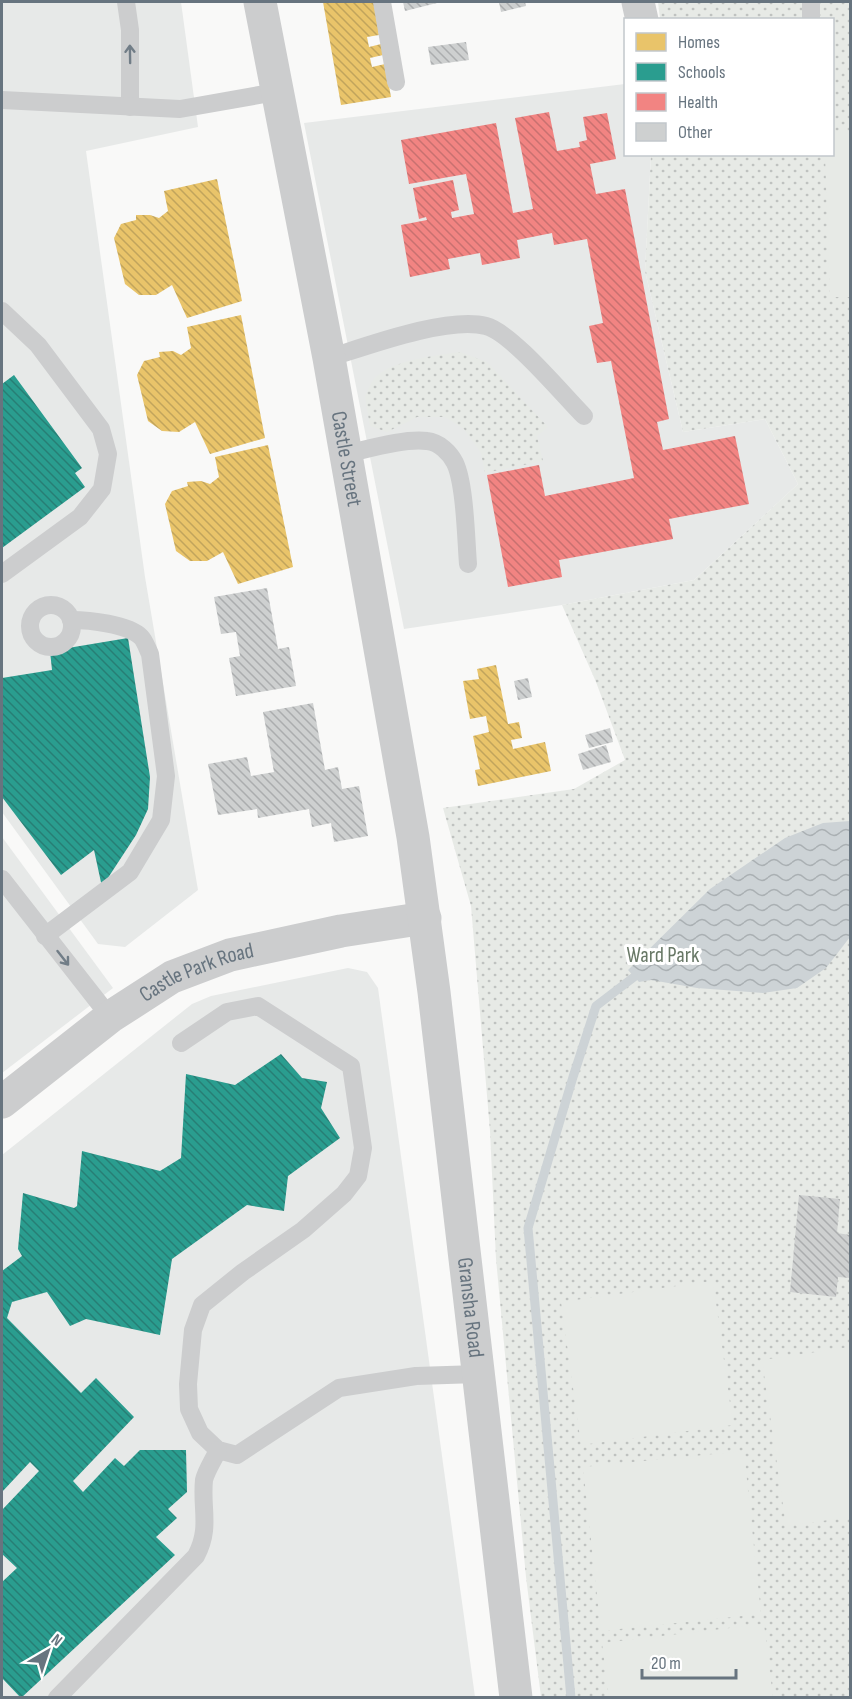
<svg xmlns="http://www.w3.org/2000/svg" width="852" height="1699" font-family="'Sofia Sans Condensed',sans-serif">
<defs>
<pattern id="grass-dots" width="8" height="8" patternUnits="userSpaceOnUse" patternTransform="scale(1.5)"><rect width="8" height="8" fill="#e7eae6"/><path d="M2 2h.1M6 6h.1" fill="none" stroke="#bfc2c0" stroke-width="1.8" stroke-linecap="round"/></pattern>
<pattern id="water-waves" width="16" height="10" patternUnits="userSpaceOnUse" patternTransform="scale(1.5)"><rect width="16" height="10" fill="#cdd3d6"/><path d="M0 5q4-4 8 0t8 0" fill="none" stroke="#aab0b3"/></pattern>
<pattern id="homes-back-hatch" width="6" height="6" patternUnits="userSpaceOnUse" patternTransform="scale(1.5)"><rect width="6" height="6" fill="#e9c46a"/><path d="M-1 5l2 2M0 0l6 6M5-1l2 2" fill="none" stroke="#c1a45c"/></pattern>
<pattern id="schools-back-hatch" width="6" height="6" patternUnits="userSpaceOnUse" patternTransform="scale(1.5)"><rect width="6" height="6" fill="#2a9d8f"/><path d="M-1 5l2 2M0 0l6 6M5-1l2 2" fill="none" stroke="#277e75"/></pattern>
<pattern id="health-back-hatch" width="6" height="6" patternUnits="userSpaceOnUse" patternTransform="scale(1.5)"><rect width="6" height="6" fill="#f28482"/><path d="M-1 5l2 2M0 0l6 6M5-1l2 2" fill="none" stroke="#c87170"/></pattern>
<pattern id="building-back-hatch" width="6" height="6" patternUnits="userSpaceOnUse" patternTransform="scale(1.5)"><rect width="6" height="6" fill="#ced0d0"/><path d="M-1 5l2 2M0 0l6 6M5-1l2 2" fill="none" stroke="#abadae"/></pattern>
</defs>
<rect width="100%" height="100%" fill="#f9f9f8"/>
<g fill="#e7e9e8">
<path d="M2,2H181L198,127L86,151L145,577L198,890L125,947L98,944L2,812Z"/>
<path d="M625,84L626,154L651,155L645,271L683,432L765,419L798,484L694,580L562,605L404,629L304,123Z"/>
<path d="M2,837L113,988L2,1073Z"/>
<path d="M348,968L367,972L378,988L475,1697L2,1698V1155L192,1004L211,996Z"/>
</g>
<g fill="url(#grass-dots)">
<path d="M658,2H850V1697H541L526,1577L496,1259L490,1131L471,906L443,808L574,789L625,760L596,682L562,605L694,580L798,484L765,419L683,432L645,271L651,155L832,154V20L660,19Z"/>
<path d="M460,352L487,362L548,427L537,436L543,461L485,473L481,453L464,429L445,417H417L387,432L370,426L365,397C368,390 371,381 377,376C394,360 438,355 460,352Z"/>
</g>
<g fill="#e7eae6">
<path d="M850,132V297H830L825,155L832,154L833,133Z"/>
<path d="M713,1281L733,1425L581,1445L561,1302Z"/>
<path d="M850,1347V1517L786,1526L762,1360Z"/>
<path d="M744,1451L761,1614L601,1631L583,1467Z"/>
<path d="M764,1624L773,1697H609L602,1643Z"/>
</g>
<path fill="url(#water-waves)" d="M850,821V937L826,968L797,988L763,993L697,988L651,980L639,982L628,970L710,889L785,838L823,823Z"/>
<g fill="url(#homes-back-hatch)">
<path d="M323,2H374L379,35L367,37L369,47L381,44L383,55L370,58L372,67L385,64L391,97L341,105Z"/>
<path d="M217,179L242,301L187,318L172,285L156,295H139L125,284L114,238L121,224L136,220V215H150L159,218L168,211L164,191Z"/>
<path d="M241,315L265,438L210,454L195,422L179,432L162,431L148,421L137,375L144,361L160,357L159,352L173,351L181,355L191,348L187,327Z"/>
<path d="M268,445L293,567L238,584L223,552L207,561H190L176,551L165,504L172,491L188,486L187,482L201,481L210,484L219,477L215,457Z"/>
<path d="M496,665L508,724L519,722L522,738L511,740L513,749L545,742L551,771L478,786L475,770L480,769L473,736L489,732L486,716L470,719L463,681L479,679L477,669Z"/>
</g>
<g fill="url(#schools-back-hatch)">
<path d="M14,375L82,468L75,473L85,487L2,548V384Z"/>
<path d="M128,638L150,777L148,809L136,835L102,887L94,850L61,875L2,797V678L52,670L50,651Z"/>
<path d="M281,1054L302,1078L327,1082L321,1108L340,1138L288,1176L284,1211L247,1205L172,1259L160,1335L86,1319L70,1326L47,1292L12,1302L7,1318L81,1393L96,1378L134,1417L73,1481L83,1492L115,1458L124,1466L140,1450H186L187,1492L168,1509L177,1518L156,1537L175,1555L21,1698L2,1678V1582L17,1568L2,1554V1510L39,1471L30,1462L2,1492V1271L22,1256L18,1249L23,1193L74,1208L77,1206L82,1151L160,1171L181,1158L186,1074L235,1085Z"/>
</g>
<path fill="url(#health-back-hatch)" d="M549,112L557,151L580,147L579,142L587,140L583,117L607,113L616,159L590,164L596,194L625,189L669,419L657,422L663,450L735,436L749,504L669,519L673,539L559,560L562,577L508,587L487,475L539,465L545,496L634,478L611,361L597,363L589,326L603,323L587,239L554,245L552,233L517,240L520,258L482,265L480,253L448,259L450,269L410,277L401,225L427,220L426,217L419,219L413,188L453,180L459,210L451,212L452,218L474,214L466,174L409,184L401,140L496,123L513,213L533,209L515,118Z"/>
<g fill="none" stroke-linecap="round" stroke-linejoin="round">
<path stroke="#cdd3d6" stroke-width="9" d="M571,1698L528,1228L573,1077L596,1006L634,977"/>
</g>
<g fill="url(#building-back-hatch)">
<path d="M403,2H441L405,11Z"/>
<path d="M499,2H525L526,6L501,12Z"/>
<path d="M466,42L469,60L431,65L428,47Z"/>
<path d="M267,588L278,649L289,647L296,686L236,696L229,658L240,656L236,632L221,634L214,597Z"/>
<path d="M528,678L532,697L518,700L514,681Z"/>
<path d="M313,703L325,770L338,767L342,789L359,786L368,836L334,842L331,823L312,827L309,809L258,818L257,809L218,815L208,764L247,757L251,776L274,772L263,712Z"/>
<path d="M610,728L613,742L589,748L585,735Z"/>
<path d="M606,745L611,762L583,770L578,754Z"/>
<path d="M799,1195L840,1199L837,1233L850,1235V1278L838,1277L836,1297L790,1292Z"/>
</g>
<g fill="none" stroke-linecap="round" stroke-linejoin="round">
<g stroke="#cccdce" stroke-width="18">
<path d="M126,2L130,30V107"/>
<path d="M382,2L396,82"/>
<path d="M811,2V20"/>
<path d="M2,100L180,109L276,92"/>
<path d="M2,311L38,345L101,429L108,454L102,489L80,517L2,574"/>
<path d="M329,358C367,346 448,316 486,326C511,332 564,396 584,416"/>
<path d="M345,454C368,449 405,438 427,441C439,442 450,453 455,463C465,484 466,539 468,564"/>
<circle cx="51" cy="626" r="21"/>
<path d="M2,879L110,1017"/>
<path d="M45,936L130,872L161,820L166,776L150,654C147,648 145,641 141,637C128,624 89,620 71,620"/>
<path d="M181,1043L227,1012L258,1006L351,1066L363,1148L358,1176L344,1194L303,1230L243,1272L202,1305L193,1330L188,1384L189,1409L200,1433L218,1450L237,1455L339,1388L416,1376L478,1374"/>
<path d="M57,1698L196,1556C211,1528 201,1509 204,1480C206,1471 214,1459 218,1450"/>
</g>
<g stroke="#cccdce" stroke-width="33">
<path d="M638,2L642,20"/>
<path id="s1" d="M2,1102L110,1017L172,977L230,955L341,931L425,918"/>
</g>
<path stroke="#cccdce" stroke-width="33" id="s2" d="M260,2L329,358L413,837L434,992L516,1698"/>
</g>
<defs><path id="oneway-shaft" d="M-6 0H5M1.5-3L5.5 0L1.5 3" fill="none" stroke-width="1.6" stroke-linecap="round" stroke-linejoin="round" transform="scale(1.5)"/></defs>
<g stroke="#717d87">
<use href="#oneway-shaft" transform="translate(130 54) rotate(-91)"/>
<use href="#oneway-shaft" transform="translate(63 958) rotate(52)"/>
</g>
<g text-anchor="middle" dominant-baseline="central" stroke-width="6" stroke-linejoin="round" paint-order="stroke">
<g font-size="22" fill="#67747f" stroke="#fff">
<text stroke="none"><textPath href="#s2" startOffset="465">Castle Street</textPath></text>
<text stroke="none"><textPath href="#s1" startOffset="236">Castle Park Road</textPath></text>
<text stroke="none"><textPath href="#s2" startOffset="1323">Gransha Road</textPath></text>
</g>
<g font-size="22" fill="#687866" stroke="#fff">
<text x="663" y="955">Ward Park</text>
</g>
</g>
<rect width="852" height="1699" fill="none" stroke="#67747f" stroke-width="6"/>
<rect x="624" y="18" width="210" height="138" fill="#ffffff" stroke="#c2c7cc" stroke-width="1.5"/>
<rect x="636" y="33" width="30" height="18" fill="#e9c46a" stroke="#c2c7cc" stroke-width="1.5"/>
<text x="678" y="48" font-size="18" fill="#67747f">Homes</text>
<rect x="636" y="63" width="30" height="18" fill="#2a9d8f" stroke="#c2c7cc" stroke-width="1.5"/>
<text x="678" y="78" font-size="18" fill="#67747f">Schools</text>
<rect x="636" y="93" width="30" height="18" fill="#f28482" stroke="#c2c7cc" stroke-width="1.5"/>
<text x="678" y="108" font-size="18" fill="#67747f">Health</text>
<rect x="636" y="123" width="30" height="18" fill="#ced0d0" stroke="#c2c7cc" stroke-width="1.5"/>
<text x="678" y="138" font-size="18" fill="#67747f">Other</text>
<g transform="translate(48 1651) rotate(39)" stroke="#ffffff" stroke-width="4.5" paint-order="stroke">
<path d="M0-4.5L10 22L0 15L-10 22Z" fill="#67747f"/>
<text y="-9" font-size="16" font-weight="bold" text-anchor="middle" fill="#67747f">N</text>
</g>
<path d="M642 1669v9h94v-9" fill="none" stroke="#67747f" stroke-width="3"/>
<text x="651" y="1669" font-size="18" fill="#67747f" stroke="#ffffff" stroke-width="4.5" paint-order="stroke">20 m</text>
</svg>
